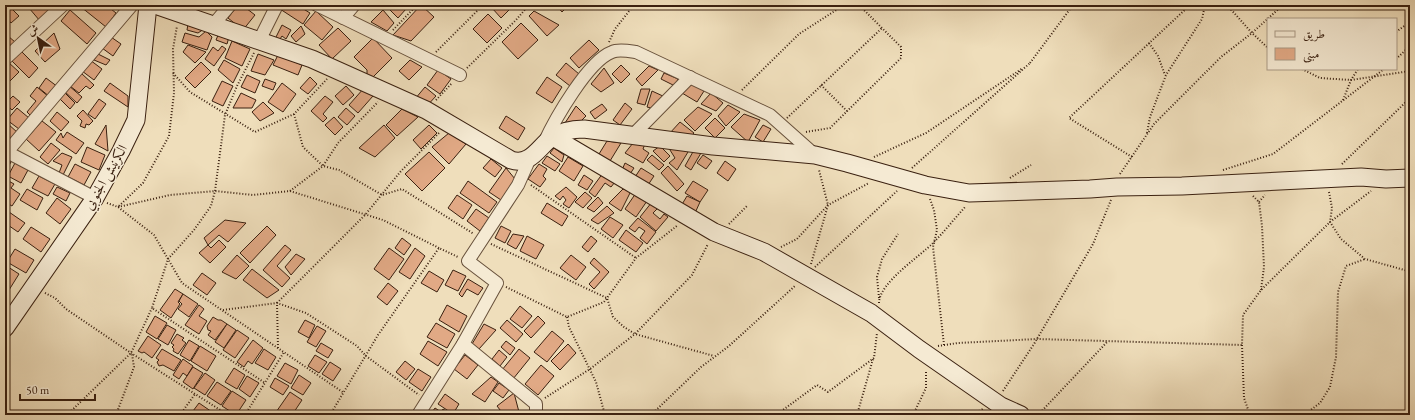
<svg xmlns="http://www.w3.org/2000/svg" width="1415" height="420" font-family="'EB Garamond',Amiri,serif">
<rect width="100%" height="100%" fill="#efdebb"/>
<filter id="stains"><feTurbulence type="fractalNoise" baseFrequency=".005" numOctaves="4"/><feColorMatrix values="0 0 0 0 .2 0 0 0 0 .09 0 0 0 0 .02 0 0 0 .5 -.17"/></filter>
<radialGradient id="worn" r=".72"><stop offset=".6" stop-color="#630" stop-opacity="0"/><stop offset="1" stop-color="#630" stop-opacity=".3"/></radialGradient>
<g fill="#e1a985" stroke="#3a2010">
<path d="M32,5H46L51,11L40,21L29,8Z"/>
<path d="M82,5H106L116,13L106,27L81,7Z"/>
<path d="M238,5H242L255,15L243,30L228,18Z"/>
<path d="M282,5H297L310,13L303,24L280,9Z"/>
<path d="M389,5H402L406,9L398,18L387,7Z"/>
<path d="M421,5L434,17L411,41L393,35Z"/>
<path d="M495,5H514L501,18L492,8Z"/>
<path d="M556,5H569L562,12Z"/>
<path d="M10,7L19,16L11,23L5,16V11Z"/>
<path d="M70,10L96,33L87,44L61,21Z"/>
<path d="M383,10L394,23L387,31L371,22Z"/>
<path d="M316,11L333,27L322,40L304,25Z"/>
<path d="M534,11L559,25L547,36L529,16Z"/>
<path d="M488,14L502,28L487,43L473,29Z"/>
<path d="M521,23L538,40L518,59L502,42Z"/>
<path d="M188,24L204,29L198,33L187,30Z"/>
<path d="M282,25L291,30L286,39L282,36L278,42L275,39Z"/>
<path d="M301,26L305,34L296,42L291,36Z"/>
<path d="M338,28L351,41L332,59L319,45Z"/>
<path d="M206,31L212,37L207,50L182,42L185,33L199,37Z"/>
<path d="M54,33L60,49L45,62L35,51Z"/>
<path d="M219,33L229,37L227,44L216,40Z"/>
<path d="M8,36L15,42L5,53V39Z"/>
<path d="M111,37L121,44L113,56L102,48Z"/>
<path d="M373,38L392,58L371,79L367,75V70L354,57Z"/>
<path d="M589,40L599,50L579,68L570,58Z"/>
<path d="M232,41L250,49L242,66L225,58Z"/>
<path d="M188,45L206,52L195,63L183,52Z"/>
<path d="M222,46L226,49L214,66L205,59L213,47L218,51Z"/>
<path d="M21,51L38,68L29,78L12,61Z"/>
<path d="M98,54L110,60L106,65L94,60Z"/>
<path d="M258,54L274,60L265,75L251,71Z"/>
<path d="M278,55L302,65L298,75L273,65Z"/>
<path d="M90,60L102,69L94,80L82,71Z"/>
<path d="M224,60L240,69L233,83L218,70Z"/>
<path d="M410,60L422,67L409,80L399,71Z"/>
<path d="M8,62L19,72L5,86V66Z"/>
<path d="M201,62L211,72L195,88L185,78Z"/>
<path d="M566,63L579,74L570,86L556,75Z"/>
<path d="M621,65L630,74L621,83L612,74Z"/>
<path d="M649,66L658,70L642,86L636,79Z"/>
<path d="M604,68L614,83L601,92L591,84Z"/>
<path d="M438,70L451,79L440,94L427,85Z"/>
<path d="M81,73L94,85L90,89L86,86L79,93L70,86Z"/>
<path d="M664,73L678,79L675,86L661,79Z"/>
<path d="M247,75L260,81L255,93L241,87Z"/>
<path d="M310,77L317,84L308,94L300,88Z"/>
<path d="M547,77L562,87L552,103L536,93Z"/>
<path d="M46,78L58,87L50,97L39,88Z"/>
<path d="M265,79L276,83L273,90L262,86Z"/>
<path d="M222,81L233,86L223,106L212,101Z"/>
<path d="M110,83L128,96V107L104,91Z"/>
<path d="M282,83L296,94L283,112L268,102Z"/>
<path d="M692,84L704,91L697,102L682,93Z"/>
<path d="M68,85L82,97L77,103L64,91Z"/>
<path d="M346,86L354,95L343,105L335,96Z"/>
<path d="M37,87L49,97L32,117L27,112L36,101L30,96Z"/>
<path d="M425,87L436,96L425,108L415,99Z"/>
<path d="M364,88L373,96L358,113L349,105Z"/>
<path d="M641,89H650L645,105L637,103Z"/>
<path d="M652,91L665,97L655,109L647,107Z"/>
<path d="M64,92L75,103L70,109L59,98Z"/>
<path d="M241,93L256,100L252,108H233Z"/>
<path d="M711,93L723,103L716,111L701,104Z"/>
<path d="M13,96L20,102L12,110L5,104Z"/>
<path d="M325,96L333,102L323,114L327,118L323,122L311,111Z"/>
<path d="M99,99L106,104L95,119L88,114Z"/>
<path d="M263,102L274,113L260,121L252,112Z"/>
<path d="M625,103L632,109L620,125L613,120Z"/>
<path d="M602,104L607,110L595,119L590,112Z"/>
<path d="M728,105L740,112L726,126L718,116Z"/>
<path d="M576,106L586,116L578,124L565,123Z"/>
<path d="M698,107L712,114L695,131L684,120Z"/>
<path d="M17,108L29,118L19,129L7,120Z"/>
<path d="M346,108L355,116L347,125L338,117Z"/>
<path d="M402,109L418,117L397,136L386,125Z"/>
<path d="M83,110L93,121L89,125L86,124L85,128L80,126L82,121L77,116Z"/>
<path d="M57,112L69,122L61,131L50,121Z"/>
<path d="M744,114L760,120L748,142L731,127Z"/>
<path d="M506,116L525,128L518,140L499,128Z"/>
<path d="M334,117L343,127L335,135L325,125Z"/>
<path d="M715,118L725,128L715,138L705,128Z"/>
<path d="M42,121L56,132L39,151L26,139Z"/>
<path d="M680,122L694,133L689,138L669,134Z"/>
<path d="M7,123L18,133L12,141L5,135V125Z"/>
<path d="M106,125L108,151L95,144Z"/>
<path d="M384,125L395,138L375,157L359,148Z"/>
<path d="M429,125L437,133L421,149L413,140Z"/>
<path d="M763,125L771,129L763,142L755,137Z"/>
<path d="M67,132L84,143L76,154L56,140L61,133L63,138Z"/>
<path d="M449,133L466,144L449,164L432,147Z"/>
<path d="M607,141L621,143L610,161L599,154Z"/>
<path d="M51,143L60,150L48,164L40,157Z"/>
<path d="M633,143L645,144L643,149L649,153L643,163L625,153Z"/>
<path d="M660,146L670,156L664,162L653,151Z"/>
<path d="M671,146L688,152L677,170L669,163L675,158L670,150Z"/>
<path d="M87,147L105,155L99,170L81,162Z"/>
<path d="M554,148L564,155L562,162L550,153Z"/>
<path d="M694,150L701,153L691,170L685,166Z"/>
<path d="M429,152L445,168L422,191L405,174Z"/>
<path d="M62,153L72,157L62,177L59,173L62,165L53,161Z"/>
<path d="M652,155L664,165L659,170L647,160Z"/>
<path d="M703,155L712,161L706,169L697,163Z"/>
<path d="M5,156L12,160L5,173Z"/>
<path d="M547,156L560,164L555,171L542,163Z"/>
<path d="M568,157L583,166L574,181L559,171Z"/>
<path d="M491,159L502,168L495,177L483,168Z"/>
<path d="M725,161L736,169L728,181L717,173Z"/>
<path d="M15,163L28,170L21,183L8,176Z"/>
<path d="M625,163L634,168L630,174L622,170Z"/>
<path d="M75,164L91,172L84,185L68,177Z"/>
<path d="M539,164L547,169L543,176L546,179L540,187L528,179Z"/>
<path d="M668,166L684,184L677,191L661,173Z"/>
<path d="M506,168L515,179L501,200L489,192Z"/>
<path d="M641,168L654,176L648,185L635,177Z"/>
<path d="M603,173L615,182L611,187L605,183L595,197L589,192Z"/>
<path d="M584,175L593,181L587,190L578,185Z"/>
<path d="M39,176L55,184L48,196L32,188Z"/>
<path d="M5,179L14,184L11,188L20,194L12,206L5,202Z"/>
<path d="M468,181L497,202L489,213L460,193Z"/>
<path d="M693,181L708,190L700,202L685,193Z"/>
<path d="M57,187L70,193L66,201L53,194Z"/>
<path d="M566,187L577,197L569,208L563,204L566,200L563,196L560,200L555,196Z"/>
<path d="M27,189L43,198L37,210L20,200Z"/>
<path d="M623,189L631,191L621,211L609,203Z"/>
<path d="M585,192L592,198L583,208L575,202Z"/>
<path d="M636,193L647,201L636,217L625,209Z"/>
<path d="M457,195L472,205L463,219L448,208Z"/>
<path d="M687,196L700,202L695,213L681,206Z"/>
<path d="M598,197L603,203L594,212L587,208Z"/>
<path d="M57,198L71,209L60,224L46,213Z"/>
<path d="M652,202L659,207L653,213L660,219L664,214L668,217L656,231L640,217Z"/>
<path d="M547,203L568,216L562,226L541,213Z"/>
<path d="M607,206L614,213L598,224L591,220Z"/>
<path d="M476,209L489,218L480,231L467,221Z"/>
<path d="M9,212L25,223L18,232L5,223V218Z"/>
<path d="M610,217L623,225L613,238L601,229Z"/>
<path d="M638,218L656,232L647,244L640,238L645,231L639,227L635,232L629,228Z"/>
<path d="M225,220L246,223L228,242L219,235L208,245L204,238Z"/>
<path d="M267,226L276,235L250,263L240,253Z"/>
<path d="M501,226L511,231L505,243L495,238Z"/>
<path d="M31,227L50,239L41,252L23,239Z"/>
<path d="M626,230L643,243L636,252L619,240Z"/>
<path d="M513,234L524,236L516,249L507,244Z"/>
<path d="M527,236L544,245L536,259L520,251Z"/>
<path d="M591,236L597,241L588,252L582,247Z"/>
<path d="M402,238L411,245L404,255L395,248Z"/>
<path d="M219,240L226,247L210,263L199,253L208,245L211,248Z"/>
<path d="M285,245L291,250L277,266L290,278L282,287L263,270Z"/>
<path d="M389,248L404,259L389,280L374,269Z"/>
<path d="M415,248L425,256L410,279L399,272Z"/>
<path d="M15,249L34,260L26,273L7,262Z"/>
<path d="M296,254L305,259L291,275L285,267Z"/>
<path d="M237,255L249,266L236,279L222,272Z"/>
<path d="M571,255L586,267L576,280L560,268Z"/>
<path d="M594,258L609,272L594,289L589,284L600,272L590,263Z"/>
<path d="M5,265L19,274L9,290L5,287Z"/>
<path d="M252,269L279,290L267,298L243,280Z"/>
<path d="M453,270L466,276L458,291L445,285Z"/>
<path d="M429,271L444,280L437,292L421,283Z"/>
<path d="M202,273L216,283L207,295L193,285Z"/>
<path d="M468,279L483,288L478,295L467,289L462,297L459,294Z"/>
<path d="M388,283L398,291L387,305L377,297Z"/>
<path d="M175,289L183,294L178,302L180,304L171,318L160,310Z"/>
<path d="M183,294L198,304L189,317L178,309L182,304L179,301Z"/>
<path d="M199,305L204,309L199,316L207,321L199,334L185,325Z"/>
<path d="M447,305L467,316L459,332L439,320Z"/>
<path d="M520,306L532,316L522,328L510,319Z"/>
<path d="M155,316L167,323L157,339L146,332Z"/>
<path d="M538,316L545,323L531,338L524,331Z"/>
<path d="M213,317L218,320H221L227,324L215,340L208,335L211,331L208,330L207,326Z"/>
<path d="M305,320L315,325L309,338L298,332Z"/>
<path d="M507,320L523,334L516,342L500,328Z"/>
<path d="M436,323L455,334L447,348L427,337Z"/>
<path d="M227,324L236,330L224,348L215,342Z"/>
<path d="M484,324L496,330L479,349L472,344Z"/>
<path d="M167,325L176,330L168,345L158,339Z"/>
<path d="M317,326L326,331L316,347L307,342Z"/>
<path d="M237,330L249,338L235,358L223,350Z"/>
<path d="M552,331L564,341L547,362L534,352Z"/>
<path d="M177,334L184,338L182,340L186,343L178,354L173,351L174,349L172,347L174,345L171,343Z"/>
<path d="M148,336L161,345L152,358L144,352L142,353L138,351Z"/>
<path d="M189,340L199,346L190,361L180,355Z"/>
<path d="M253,340L263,348L252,364L248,361L244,367L237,362Z"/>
<path d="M428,341L447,352L438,366L420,354Z"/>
<path d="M506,341L515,348L510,355L501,347Z"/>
<path d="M321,343L333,350L328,358L316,351Z"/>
<path d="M568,344L576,353L560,370L551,361Z"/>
<path d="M200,346L216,356L207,371L191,361Z"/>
<path d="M162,349L181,360L174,371L163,365L159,366L157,362L159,360L156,358Z"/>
<path d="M264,349L276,357L268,370L255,363Z"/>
<path d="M519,349L530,358L513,379L502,370Z"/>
<path d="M499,350L507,357L500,366L492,359Z"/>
<path d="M315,355L327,362L319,373L308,366Z"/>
<path d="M465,355L478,365L467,379L454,369Z"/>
<path d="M183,359L193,366L187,376L183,373L179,379L173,375Z"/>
<path d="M405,361L415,369L406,380L396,372Z"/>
<path d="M330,362L341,369L333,381L322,374Z"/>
<path d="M285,363L298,370L291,384L277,376Z"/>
<path d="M541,365L554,376L538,395L525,384Z"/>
<path d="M193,367L203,373L193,389L183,382Z"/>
<path d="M234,368L245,375L237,389L225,382Z"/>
<path d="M418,369L431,377L422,391L409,382Z"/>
<path d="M205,373L215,380L205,395L194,388Z"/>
<path d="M299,375L311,383L303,395L291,388Z"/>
<path d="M247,376L259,383L250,397L239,389Z"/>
<path d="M491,377L498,382L485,402L472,394Z"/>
<path d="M275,378L289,386L283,395L270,387Z"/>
<path d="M217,382L231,391L221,405L207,396Z"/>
<path d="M499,383L509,390L503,398L493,391Z"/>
<path d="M232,391L246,400L236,415L222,406Z"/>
<path d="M290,392L302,400L292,415H274Z"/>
<path d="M514,393L519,412L515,415H504L497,406Z"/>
<path d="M445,394L459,404L453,414L438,404Z"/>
<path d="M199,403L215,414L214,415H190Z"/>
<path d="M435,408L441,412L443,409L449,413L448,415H430Z"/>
</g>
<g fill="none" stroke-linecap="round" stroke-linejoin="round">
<defs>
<g id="street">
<path d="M317,5L460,75"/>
<path d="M343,18L354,5"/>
<path d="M213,25L230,5"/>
<path d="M259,41L277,5"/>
<path d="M5,59L63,5"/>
<path d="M633,135L690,77"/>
<path d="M544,143C555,119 588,61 612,52C618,49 629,51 636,52L770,115L815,155"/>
<path d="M5,151L95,198"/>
<path d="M7,152L132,5"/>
<path d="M463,344L536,404V415"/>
<path d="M418,415L463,344L497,283L468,261L518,185L530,158"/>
</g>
<g id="secondary">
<path d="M155,5L312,59L426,110L511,160C530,166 538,148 551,138C561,131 573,129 584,129L713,146L815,155L847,163L925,185L969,193L1090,189L1117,187L1182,186L1361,177L1386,179L1410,178"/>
<path d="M553,137L714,232L764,252L871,313L919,349L1001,406L1021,415"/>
<path d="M5,328L95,198L121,151L136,120L148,5"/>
</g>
</defs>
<use href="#street" stroke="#67503b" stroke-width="14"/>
<use href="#secondary" stroke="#3a2010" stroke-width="19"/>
<g stroke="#3a2010" stroke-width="2" stroke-dasharray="1 2" stroke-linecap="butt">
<path d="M1227,5L1252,33L1268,48"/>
<path d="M393,30L417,5"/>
<path d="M1396,32L1410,22"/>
<path d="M609,42L615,29L634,5"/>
<path d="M1149,43L1158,56L1165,75"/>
<path d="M436,52L483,5"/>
<path d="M254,53L237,86L225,115L215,191L211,206L194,230L168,259L152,308L265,383"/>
<path d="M1396,59L1410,46"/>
<path d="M1030,63L1073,5"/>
<path d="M467,68L516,20L529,5"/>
<path d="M1302,69L1320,78L1351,80L1410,71"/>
<path d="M173,73L190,92L255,132L294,114L327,79"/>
<path d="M821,85L847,111"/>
<path d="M742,90L799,34L844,5"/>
<path d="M436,100L452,83"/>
<path d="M1343,100L1351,80L1358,69"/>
<path d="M294,114L303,147L323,166L339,170L382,195L402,189L474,234"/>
<path d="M787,118L882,28"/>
<path d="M806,132L830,128L901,58V47L859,5"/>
<path d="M1147,133L1150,117L1166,75L1202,19L1205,5"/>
<path d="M874,157L926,133L1023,68"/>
<path d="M1132,157L1069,118L1190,5"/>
<path d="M1342,164L1410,98"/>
<path d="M912,168L1030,63"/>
<path d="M1223,170L1273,154L1384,69"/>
<path d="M1120,174L1154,124L1221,57L1252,33L1283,5"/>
<path d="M1010,178L1031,165"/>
<path d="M531,185L636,258"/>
<path d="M290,191L323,166L338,143L378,102"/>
<path d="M1329,192L1332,208L1330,222L1341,239L1365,259L1408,271"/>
<path d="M1253,196L1259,202L1262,226L1264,267L1261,290"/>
<path d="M930,199L934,210L937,230L933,247L944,345"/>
<path d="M1259,202L1265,195"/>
<path d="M107,203L118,207L154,235L182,283L344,393"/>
<path d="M119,206L143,183L169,136L174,93L173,49L177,26"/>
<path d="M118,207L170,195L215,191L253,195L290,191L383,220L439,248"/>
<path d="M729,224L748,205"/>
<path d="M491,244L607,298L613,317L624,327L635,334L714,356"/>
<path d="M781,247L797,239L828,205L869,183"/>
<path d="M811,264L828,205L819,170"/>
<path d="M815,267L897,191"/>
<path d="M506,287L567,317L604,302L636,258L678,225"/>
<path d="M45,293L55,298L66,309L131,353L228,415"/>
<path d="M879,298L877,277L882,259L898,234"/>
<path d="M879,303C879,283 919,257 933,243C944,232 955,218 966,206"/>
<path d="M223,310L277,303L306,313L357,346L366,356L419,395"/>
<path d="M567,317L569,327L596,382L605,415"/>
<path d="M1242,345L1244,398L1250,415"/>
<path d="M938,346L958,343L1037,339L1242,345L1243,315L1261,290L1330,222L1371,191"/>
<path d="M278,348L277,303L365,215L401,171L439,133"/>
<path d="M1003,391L1034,344L1093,244L1111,200"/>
<path d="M545,398L590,369L635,334L692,275L708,244"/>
<path d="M67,415L131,353L152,308"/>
<path d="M116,415L134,367L132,354"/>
<path d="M180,415L195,394"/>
<path d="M245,415L284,352"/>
<path d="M330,415L378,335L439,248L458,257"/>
<path d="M651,415L701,367L729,346L796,285"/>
<path d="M776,415L817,385L828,392L874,358L877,333"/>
<path d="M857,415L873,359"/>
<path d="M913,415L926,388V371"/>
<path d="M971,415L983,409"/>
<path d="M1038,415L1108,341"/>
<path d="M1304,415L1320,403L1330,387L1336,357L1338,292L1346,266L1365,259"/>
</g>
<use href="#street" stroke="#f5ead3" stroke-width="12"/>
<use href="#secondary" stroke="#f5ead3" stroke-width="17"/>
</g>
<g text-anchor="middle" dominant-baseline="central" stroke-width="3" stroke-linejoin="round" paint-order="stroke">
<g font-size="14" fill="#3a2010" stroke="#f5ead3">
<text transform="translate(105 177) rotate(-60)">الكرنيش الجنوبي</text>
</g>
</g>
<rect width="1415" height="420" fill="none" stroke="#efdebb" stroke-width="20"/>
<rect x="6" y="6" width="1403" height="408" fill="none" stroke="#3a2010" stroke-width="2"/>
<rect x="10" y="10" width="1395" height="400" fill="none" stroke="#3a2010"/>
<rect x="1267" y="18" width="130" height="52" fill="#f5ead3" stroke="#aa9985"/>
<rect x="1275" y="31" width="20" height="6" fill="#f5ead3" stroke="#aa9985"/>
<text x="1303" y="38" font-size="12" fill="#3a2010">طريق</text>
<rect x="1275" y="48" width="20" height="12" fill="#e1a985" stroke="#aa9985"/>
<text x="1303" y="58" font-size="12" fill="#3a2010">مبنى</text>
<g transform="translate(38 38) rotate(327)" stroke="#f5ead3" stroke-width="3" paint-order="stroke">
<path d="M0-3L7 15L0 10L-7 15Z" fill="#3a2010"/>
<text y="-6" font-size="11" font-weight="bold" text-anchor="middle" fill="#3a2010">ش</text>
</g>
<path d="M20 394v6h75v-6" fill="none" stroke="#3a2010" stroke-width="2"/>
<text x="26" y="394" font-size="12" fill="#3a2010" stroke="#f5ead3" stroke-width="3" paint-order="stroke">50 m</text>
<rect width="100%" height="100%" filter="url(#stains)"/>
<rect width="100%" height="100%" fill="url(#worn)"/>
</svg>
